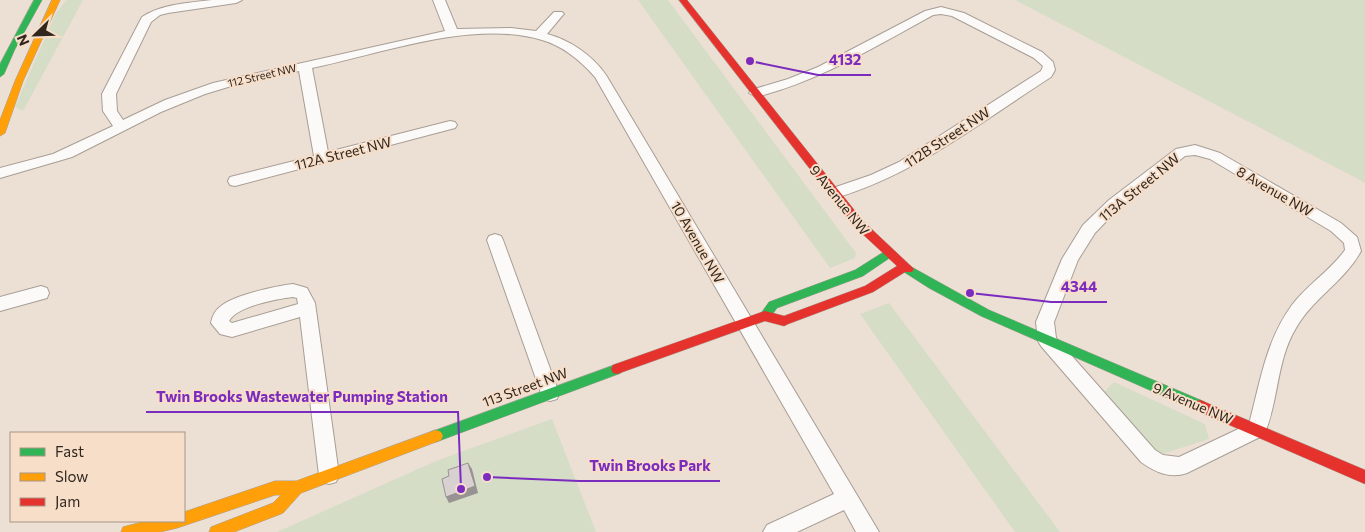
<svg xmlns="http://www.w3.org/2000/svg" width="1365" height="532" font-family="Commissioner,sans-serif">
<rect width="100%" height="100%" fill="#ecdfd4"/>
<g fill="#d5ddc7">
<path d="M67,0H83L23,111L15,107L56,13Z"/>
<path d="M638,0H668L856,253L855,258L830,268Z"/>
<path d="M1015,0H1365V183L1358,179Z"/>
<path d="M889,303L1060,532H1015L860,314Z"/>
<path d="M1114,382L1205,424L1209,439L1156,456L1103,393Z"/>
<path d="M552,419L596,532H277L436,461Z"/>
</g>
<g fill="none" stroke-linecap="round" stroke-linejoin="round">
<defs>
<g id="street">
<path d="M212,0H242L236,3L168,13L160,15L151,22L116,94L117,111L123,120L165,100L213,83L445,31L433,0H445L457,29L511,28L536,31L554,12H562L564,14L562,16L547,34C570,40 592,55 606,75L879,532H856L844,510L797,532H763L767,525L834,494L595,77C580,60 563,46 542,40C473,19 380,54 312,68L328,152L450,121L455,122L457,125L455,128L235,186L230,185L228,181L230,177L314,156L299,71L238,84L205,94L161,112L72,157L0,178V168L53,154L113,126L103,111L102,94L142,17C162,4 188,3 212,0Z"/>
<path d="M941,7L964,13L1042,52L1053,62L1055,70L1051,77C982,121 915,175 835,198L830,197L828,193L830,189L871,175L899,162L1041,71L1043,66L1034,58L952,16L941,14L933,15C876,46 820,81 756,97L749,93L751,90L788,79L818,67L925,11Z"/>
<path d="M1195,145L1220,153L1341,223L1357,237L1361,251C1345,281 1313,298 1296,328C1276,361 1279,401 1264,435L1187,473C1170,479 1155,472 1141,462L1041,346L1038,341L1036,322L1062,259L1083,225L1109,200L1176,149ZM1195,155L1210,159L1331,231L1344,243L1345,250C1330,271 1307,285 1292,305C1266,340 1260,383 1249,424L1179,457L1163,455L1155,450L1056,338L1054,322L1078,260L1095,233L1119,208L1185,156Z"/>
<path d="M495,234L501,236L503,240L559,393L557,399L550,401L543,399L541,393L487,240L489,236Z"/>
<path d="M293,284L307,288L315,303L339,475L336,482L329,484L322,482L319,475L300,317L232,337L220,334L211,323C212,317 215,310 221,306C234,295 276,286 293,284ZM293,297L297,298L298,304L232,323L229,321C237,306 277,299 293,297Z"/>
<path d="M41,286L47,288L49,293L47,298L0,311V297Z"/>
</g>
<g id="fast">
<path d="M34,0H42L15,49L4,74L0,77V64Z"/>
<path d="M887,250L891,251L893,254L891,257L863,276L777,308L769,319H761L759,316L769,302L855,270Z"/>
<path d="M908,265L989,310L1205,402L1206,406L1205,410L1200,412L1195,410L981,316L929,288L904,272L902,269L904,266Z"/>
<path d="M617,364L621,365L623,369L621,373L436,442L431,440L429,436L431,432Z"/>
</g>
<g id="slow">
<path d="M52,0H60L23,81L5,133L0,136V120L15,81Z"/>
<path d="M436,430L441,432L443,436L441,440L301,493L283,513L278,515L234,532H209L211,527L273,503L281,495H275L177,528L160,532H121L123,527L146,521H184V512L275,481H296Z"/>
</g>
<g id="jam">
<path d="M679,0H687L863,221L914,269L912,272H905L873,292L788,324L784,326L765,321L617,374L613,373L611,369L613,365L765,311L784,316L865,286L897,266L855,227Z"/>
<path d="M1200,400L1365,470V484L1195,410L1194,406L1195,402Z"/>
</g>
</defs>
<use href="#street" stroke="#a79e95" stroke-width="2"/>
<use href="#fast" stroke="#a79e95" stroke-width="1"/>
<use href="#slow" stroke="#a79e95" stroke-width="1"/>
<use href="#jam" stroke="#a79e95" stroke-width="1"/>
<use href="#street" fill="#fcfaf9" fill-rule="evenodd"/>
<use href="#fast" fill="#30b455" fill-rule="evenodd"/>
<use href="#slow" fill="#ff9f0a" fill-rule="evenodd"/>
<use href="#jam" fill="#e5322d" fill-rule="evenodd"/>
</g>
<path fill="#989292" d="M468,463L472,469L478,493L449,503L446,497Z"/>
<path fill="#d9d0d1" stroke="#989292" d="M468,463L475,486L446,497L442,479L449,476L448,470Z"/>
<g text-anchor="middle" dominant-baseline="central" stroke-width="4" stroke-linejoin="round" paint-order="stroke">
<g font-size="11" fill="#30271f" stroke="#f7dec9">
<text transform="translate(262 75) rotate(-13)">112 Street NW</text>
</g>
<g font-size="14" fill="#30271f" stroke="#f7dec9">
<text transform="translate(947 137) rotate(-33)">112B Street NW</text>
<text transform="translate(343 153) rotate(-14)">112A Street NW</text>
<text transform="translate(1139 187) rotate(-39)">113A Street NW</text>
<text transform="translate(1275 191) rotate(30)">8 Avenue NW</text>
<text transform="translate(840 200) rotate(51)">9 Avenue NW</text>
<text transform="translate(698 242) rotate(60)">10 Avenue NW</text>
<text transform="translate(525 387) rotate(-20)">113 Street NW</text>
<text transform="translate(1193 403) rotate(23)">9 Avenue NW</text>
</g>
</g>
<path fill="none" stroke="#7b2cbf" stroke-width="2" d="M750 61L818 75H871M970 293L1051 302H1107M461 489L458 412H146M487 477L579 481H720"/>
<g fill="#7b2cbf" stroke="#f7dec9" stroke-width="2">
<circle cx="750" cy="61" r="5"/>
<circle cx="970" cy="293" r="5"/>
<circle cx="461" cy="489" r="5"/>
<circle cx="487" cy="477" r="5"/>
</g>
<g font-size="15" text-anchor="middle" font-weight="bold" fill="#7b2cbf" stroke="#f7dec9" stroke-width="4" stroke-linejoin="round" paint-order="stroke">
<text x="845" y="65">4132</text>
<text x="1079" y="292">4344</text>
<text x="302" y="402">Twin Brooks Wastewater Pumping Station</text>
<text x="650" y="471">Twin Brooks Park</text>
</g>
<rect x="10" y="432" width="175" height="90" fill="#f7dec9" stroke="#a79585"/>
<rect x="20" y="448" width="25" height="8" fill="#30b455" stroke="#a79585"/>
<text x="55" y="457" font-size="15" fill="#30271f">Fast</text>
<rect x="20" y="473" width="25" height="8" fill="#ff9f0a" stroke="#a79585"/>
<text x="55" y="482" font-size="15" fill="#30271f">Slow</text>
<rect x="20" y="498" width="25" height="8" fill="#e5322d" stroke="#a79585"/>
<text x="55" y="507" font-size="15" fill="#30271f">Jam</text>
<g transform="translate(35 35) rotate(247)" stroke="#f7dec9" stroke-width="4" paint-order="stroke">
<path d="M0-4L9 19L0 12L-9 19Z" fill="#30271f"/>
<text y="-8" font-size="14" font-weight="bold" text-anchor="middle" fill="#30271f">N</text>
</g>
</svg>
